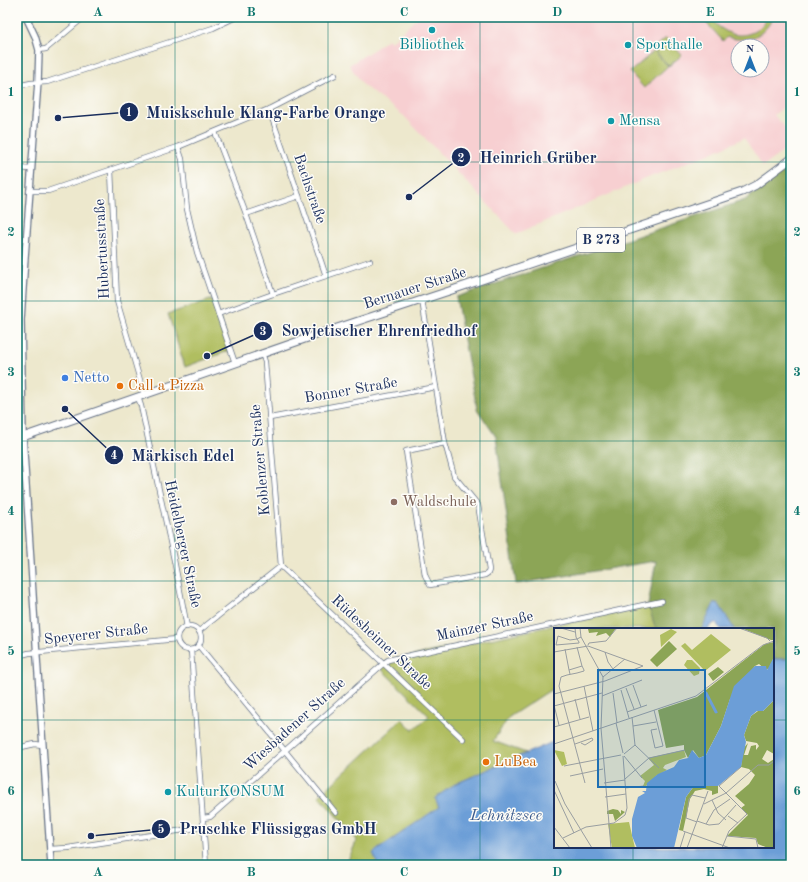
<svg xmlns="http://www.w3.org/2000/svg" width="808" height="882" font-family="'Old Standard TT',serif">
<rect width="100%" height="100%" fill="#fdfcf7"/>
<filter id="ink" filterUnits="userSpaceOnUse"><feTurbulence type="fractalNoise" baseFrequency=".025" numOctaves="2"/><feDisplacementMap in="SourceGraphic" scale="8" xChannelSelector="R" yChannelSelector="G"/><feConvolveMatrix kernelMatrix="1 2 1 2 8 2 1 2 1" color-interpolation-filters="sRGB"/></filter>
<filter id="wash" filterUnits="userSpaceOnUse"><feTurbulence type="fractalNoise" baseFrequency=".012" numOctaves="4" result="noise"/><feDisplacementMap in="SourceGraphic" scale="16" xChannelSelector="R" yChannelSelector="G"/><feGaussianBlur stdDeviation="0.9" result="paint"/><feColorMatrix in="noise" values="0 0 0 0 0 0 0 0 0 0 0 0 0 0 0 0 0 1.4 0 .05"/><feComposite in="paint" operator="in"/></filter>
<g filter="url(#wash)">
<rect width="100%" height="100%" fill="#ede8cd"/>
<path fill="#f7cfd1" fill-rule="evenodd" d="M418,17H791V101L774,115L791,134V146L763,166L744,138L709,154L650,177L516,234L404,116L364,86L349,65L376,48L388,39L391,42ZM738,46H762V70H738Z"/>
<g fill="#b0be60" stroke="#66765f">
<path d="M701,17H710C714,22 718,27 724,30C740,41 760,33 768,17H773C764,37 747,43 727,37L723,41Z"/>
<path d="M666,38L682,55L669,66L653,49Z"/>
<path d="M654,51L668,66L644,88L630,72Z"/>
<path d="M213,299L231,350L185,367L168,314Z"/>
<path d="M648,605L656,629H555V687L509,717L493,741L526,753L455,784L435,798L439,807L378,849L377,862L375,865H346L357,840L319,796L402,719L413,730L429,716L378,666L388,661Z"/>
</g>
<path fill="#8ca556" stroke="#546a5a" d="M791,165V659H773V629H734L718,603L714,604L702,629H656L648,605L656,561L516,584L496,437L477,409L456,297L745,200Z"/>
<g fill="#6c9ed7" stroke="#44669a">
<path d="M718,603L734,629H720L716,622L709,627L708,629H702L714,604Z"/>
<path d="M773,659H791V865H375L377,862L373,853L439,807L435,798L455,784L555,741V847H773Z"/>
</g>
</g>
<g filter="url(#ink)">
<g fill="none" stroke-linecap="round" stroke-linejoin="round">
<defs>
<g id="minor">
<path d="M39,50L46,49L84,17"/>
<path d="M17,86L31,83L47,82L53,80L213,28L236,17"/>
<path d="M269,109L299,196L326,276"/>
<path d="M215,132L246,214L273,294"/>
<path d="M178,147L182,159L187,209L197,252L235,363"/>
<path d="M17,168L31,169"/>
<path d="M111,170L117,301L144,394"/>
<path d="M29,191H48L178,147L269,109L335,75"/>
<path d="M246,214L299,196"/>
<path d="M422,300L445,443L454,476L478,505L489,570L488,573L485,575L430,585L425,575L406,451L445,443"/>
<path d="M218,314L273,294L370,261"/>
<path d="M262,353L265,362L281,566"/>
<path d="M138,397L141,406L174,560L187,627"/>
<path d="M270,418L436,387"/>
<path d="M281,566L463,739"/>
<circle cx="189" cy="638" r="12"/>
<path d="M199,631L281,566"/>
<path d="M199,646L336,813"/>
<path d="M191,650L206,865"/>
<path d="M17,656L29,653L177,639"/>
<path d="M17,748L35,744L42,745"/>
<path d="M203,818L210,817L384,663L388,660L662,601"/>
<path d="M50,849L68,848L203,827"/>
</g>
<path id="tertiary" d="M26,17L35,36L39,50L38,82L25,257L21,320L23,437L37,658L51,865"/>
<path id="primary" d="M17,439L322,333L452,290L742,192L756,185L791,159"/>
</defs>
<use href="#minor" stroke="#647085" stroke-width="6"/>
<use href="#tertiary" stroke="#647085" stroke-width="8"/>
<use href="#primary" stroke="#647085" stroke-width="9"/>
<use href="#minor" stroke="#fff" stroke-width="4.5"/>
<use href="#tertiary" stroke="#fff" stroke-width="5.5"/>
<use href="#primary" stroke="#fff" stroke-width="7"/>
</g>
</g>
<path fill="none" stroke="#0f766e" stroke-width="1" stroke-opacity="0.55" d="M175,17V865M328,17V865M480,17V865M633,17V629M17,162H791M17,301H791M17,441H791M17,581H791M17,720H555M773,720H791M633,847V865"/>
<g fill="#0f9aa8" stroke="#fdfcf7" stroke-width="1.5">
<circle cx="432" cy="30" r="4"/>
<circle cx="628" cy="45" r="4"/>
<circle cx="611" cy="121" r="4"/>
<circle cx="168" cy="792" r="4"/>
</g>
<circle fill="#3f7fe0" stroke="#fdfcf7" stroke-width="1.5" cx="65" cy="378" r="4"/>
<g fill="#e8710a" stroke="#fdfcf7" stroke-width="1.5">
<circle cx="120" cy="386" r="4"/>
<circle cx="486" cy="762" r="4"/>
</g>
<circle fill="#8d6e63" stroke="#fdfcf7" stroke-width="1.5" cx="394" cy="502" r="4"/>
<g text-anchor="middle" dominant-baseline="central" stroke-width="3" stroke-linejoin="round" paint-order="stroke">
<rect fill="#fdfcf7" stroke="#5f6c8c" stroke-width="1" x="577" y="228" width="48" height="24" rx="3"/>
<g font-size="14" font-weight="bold" fill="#1b2f5e">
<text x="601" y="240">B 273</text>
</g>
<g font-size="15" fill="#0d838f" stroke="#fdfcf7" text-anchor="start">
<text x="432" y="45" text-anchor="middle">Bibliothek</text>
<text x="636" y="45">Sporthalle</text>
<text x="619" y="121">Mensa</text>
<text x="176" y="792">KulturKONSUM</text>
</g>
<g font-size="15" fill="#1b2f5e" stroke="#fdfcf7">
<text transform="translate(309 189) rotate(71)">Bachstraße</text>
<text transform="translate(103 249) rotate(-93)">Hubertusstraße</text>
<text transform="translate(415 289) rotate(-18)">Bernauer Straße</text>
<text transform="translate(351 391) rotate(-10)">Bonner Straße</text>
<text transform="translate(261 460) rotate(-95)">Koblenzer Straße</text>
<text transform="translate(182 544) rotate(78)">Heidelberger Straße</text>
<text transform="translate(485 627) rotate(-12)">Mainzer Straße</text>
<text transform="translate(96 635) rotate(-6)">Speyerer Straße</text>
<text transform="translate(381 643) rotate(43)">Rüdesheimer Straße</text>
<text transform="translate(295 725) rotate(-42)">Wiesbadener Straße</text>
</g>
<g font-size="15" fill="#366cbe" stroke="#fdfcf7" text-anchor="start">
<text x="73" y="378">Netto</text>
</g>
<g font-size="15" fill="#c56008" stroke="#fdfcf7" text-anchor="start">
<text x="128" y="386">Call a Pizza</text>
<text x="494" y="762">LuBea</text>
</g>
<g font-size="15" fill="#785e54" stroke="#fdfcf7" text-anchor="start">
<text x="402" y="502">Waldschule</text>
</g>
<g font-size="16" font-style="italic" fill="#3b5b8e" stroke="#fdfcf7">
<text x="506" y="816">Lehnitzsee</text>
</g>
</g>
<g transform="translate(554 628)">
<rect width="220" height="220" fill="#ede8cd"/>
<path d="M117,1L123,4L107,19L106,7ZM157,6L177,22L151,43L127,18L131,15L138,22ZM133,32H138L146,40L145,46L140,48L130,37ZM0,122L10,124L13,136L8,138ZM130,122L132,129L111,137L109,140L113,142L102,148L91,159L89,158L91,153L86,148L100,137L94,130ZM75,194L81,220H58L54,196Z" fill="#b0be60"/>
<path d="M62,0L56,9L52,5L42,8L44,4L35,5L34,1ZM187,0H220V12H217ZM115,13L123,21L103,39L96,32ZM220,14V29L215,40L212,42L205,36L201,38L176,71L167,98L152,127L145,130L139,122L134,130L130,122V117L112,120L104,82L143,69L211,16ZM164,39L170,44L159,53L154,46ZM220,72V126L213,122L208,131L214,135L220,131V220H214L204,216L202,210L173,208L194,187L187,180L191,177L181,168L195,156L201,147L195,141L187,139L189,121L194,115L190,127H194L197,118L202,117V122L205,118L203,115L192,113L190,107L197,88L204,83H209ZM140,158H164V165L158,167V163L150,161L141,163L136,171L129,203L125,202L132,169ZM59,181L64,182L67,186V182L71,184L61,193L59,186H53V183Z" fill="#8ca556"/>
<path d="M220,29V72L209,83H203L197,88L190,107L192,114L187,139L164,158H140L132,169L120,220H83L78,208V191L84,169L91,165L88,163H92L93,155L104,146L120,139L125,132L134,130L138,122L145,130L152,127L167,98L180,58L201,38H212L213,42Z" fill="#6c9ed7"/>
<path fill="none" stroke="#6c9ed7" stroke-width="2" d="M151,64L162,85M152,64L163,85"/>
<path fill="none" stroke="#999ea1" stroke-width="1" d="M7,0L21,4M21,0L22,9L23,11L25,14V15L2,17L4,8L16,12L23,11L27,9M26,0L27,9L49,49L47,100L57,220M185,0L213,10L216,13M34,17L35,15L52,13L63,0M23,19L28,38M11,21L15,42M0,24L34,18L89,38L51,53L0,66M51,24L54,34L59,41M16,46L15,42L28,38L30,42V43L23,45L13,47L7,49L5,58L31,155M49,49L71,31M79,57L87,79M30,58L39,103M72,60L80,81M67,62L75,90M59,65L63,95M48,68L88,52M21,71L26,91M0,77L5,97M0,78L48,65M100,82L109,118L101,120L97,102L103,101M73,84L93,77M78,89L81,117M62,95L69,125M79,98L102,94M0,99L35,89M0,116L142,68L209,17L220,13M21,116L38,110L39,112L31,117L27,115M81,117L105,140M70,126L81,117M70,128L88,150M10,138L67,127M16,148L49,141M71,151L95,130L131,122M1,153L11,176L38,220M50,155L71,152M71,160L90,158M0,162L20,205M51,169L72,166M158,172L164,185L172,192M150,176L172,165L204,137H215L220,133M174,188L184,195M143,193L155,197L165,196L182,177M143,194L132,190L135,171L138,167L151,170M152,196L160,182L176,171M0,199L16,220M129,203L176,220M173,208L202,211L204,220M9,210L32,199L60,195L71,187L73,180L69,128M126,220L131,204M133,220L154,163M168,220L175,203L193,186L165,158L187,139"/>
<path fill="#1f6fb2" fill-opacity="0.15" stroke="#1f6fb2" stroke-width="2" d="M44,42H151V159H44Z"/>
<rect width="220" height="220" fill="none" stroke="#1b2f5e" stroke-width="2"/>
</g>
<path fill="none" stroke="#1b2f5e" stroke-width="1.5" d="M58 118L129 112M409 197L461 157M207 356L263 331M65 409L114 455M91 836L161 829"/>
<g fill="#1b2f5e" stroke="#fdfcf7" stroke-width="1.5">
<circle cx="58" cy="118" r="4"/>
<circle cx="409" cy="197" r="4"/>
<circle cx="207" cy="356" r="4"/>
<circle cx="65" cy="409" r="4"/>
<circle cx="91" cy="836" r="4"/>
<circle cx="129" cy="112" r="10"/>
<circle cx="461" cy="157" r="10"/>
<circle cx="263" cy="331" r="10"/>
<circle cx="114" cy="455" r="10"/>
<circle cx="161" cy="829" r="10"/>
</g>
<g font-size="12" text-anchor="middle" font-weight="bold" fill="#fff">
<text x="129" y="116">1</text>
<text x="461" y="162">2</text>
<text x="263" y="335">3</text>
<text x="114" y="459">4</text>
<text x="161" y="833">5</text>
</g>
<g font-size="16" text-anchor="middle" font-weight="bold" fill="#1b2f5e" stroke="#fdfcf7" stroke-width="3" stroke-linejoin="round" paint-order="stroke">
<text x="266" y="118">Muiskschule Klang-Farbe Orange</text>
<text x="538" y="163">Heinrich Grüber</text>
<text x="379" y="336">Sowjetischer Ehrenfriedhof</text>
<text x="183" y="461">Märkisch Edel</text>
<text x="278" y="834">Pruschke Flüssiggas GmbH</text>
</g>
<rect width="808" height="882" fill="none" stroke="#fdfcf7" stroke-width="44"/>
<g transform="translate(750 58)"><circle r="19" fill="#fdfcf7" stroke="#a3aaba"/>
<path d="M0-3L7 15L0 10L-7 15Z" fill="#1f6fb2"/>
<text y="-6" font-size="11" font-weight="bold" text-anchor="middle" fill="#1b2f5e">N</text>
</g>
<rect x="22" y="22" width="764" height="838" fill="none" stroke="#0f766e" stroke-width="1.5"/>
<g font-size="13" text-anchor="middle" font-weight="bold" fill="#0f766e">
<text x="98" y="16">A</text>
<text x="251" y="16">B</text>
<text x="404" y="16">C</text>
<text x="557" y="16">D</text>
<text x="710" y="16">E</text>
<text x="11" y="96">1</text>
<text x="797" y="96">1</text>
<text x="11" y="236">2</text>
<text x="797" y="236">2</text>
<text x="11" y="376">3</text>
<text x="797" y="376">3</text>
<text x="11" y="515">4</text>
<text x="797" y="515">4</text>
<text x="11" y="655">5</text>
<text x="797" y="655">5</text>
<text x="11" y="795">6</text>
<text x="797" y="795">6</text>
<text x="98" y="876">A</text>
<text x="251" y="876">B</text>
<text x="404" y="876">C</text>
<text x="557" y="876">D</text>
<text x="710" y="876">E</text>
</g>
</svg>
